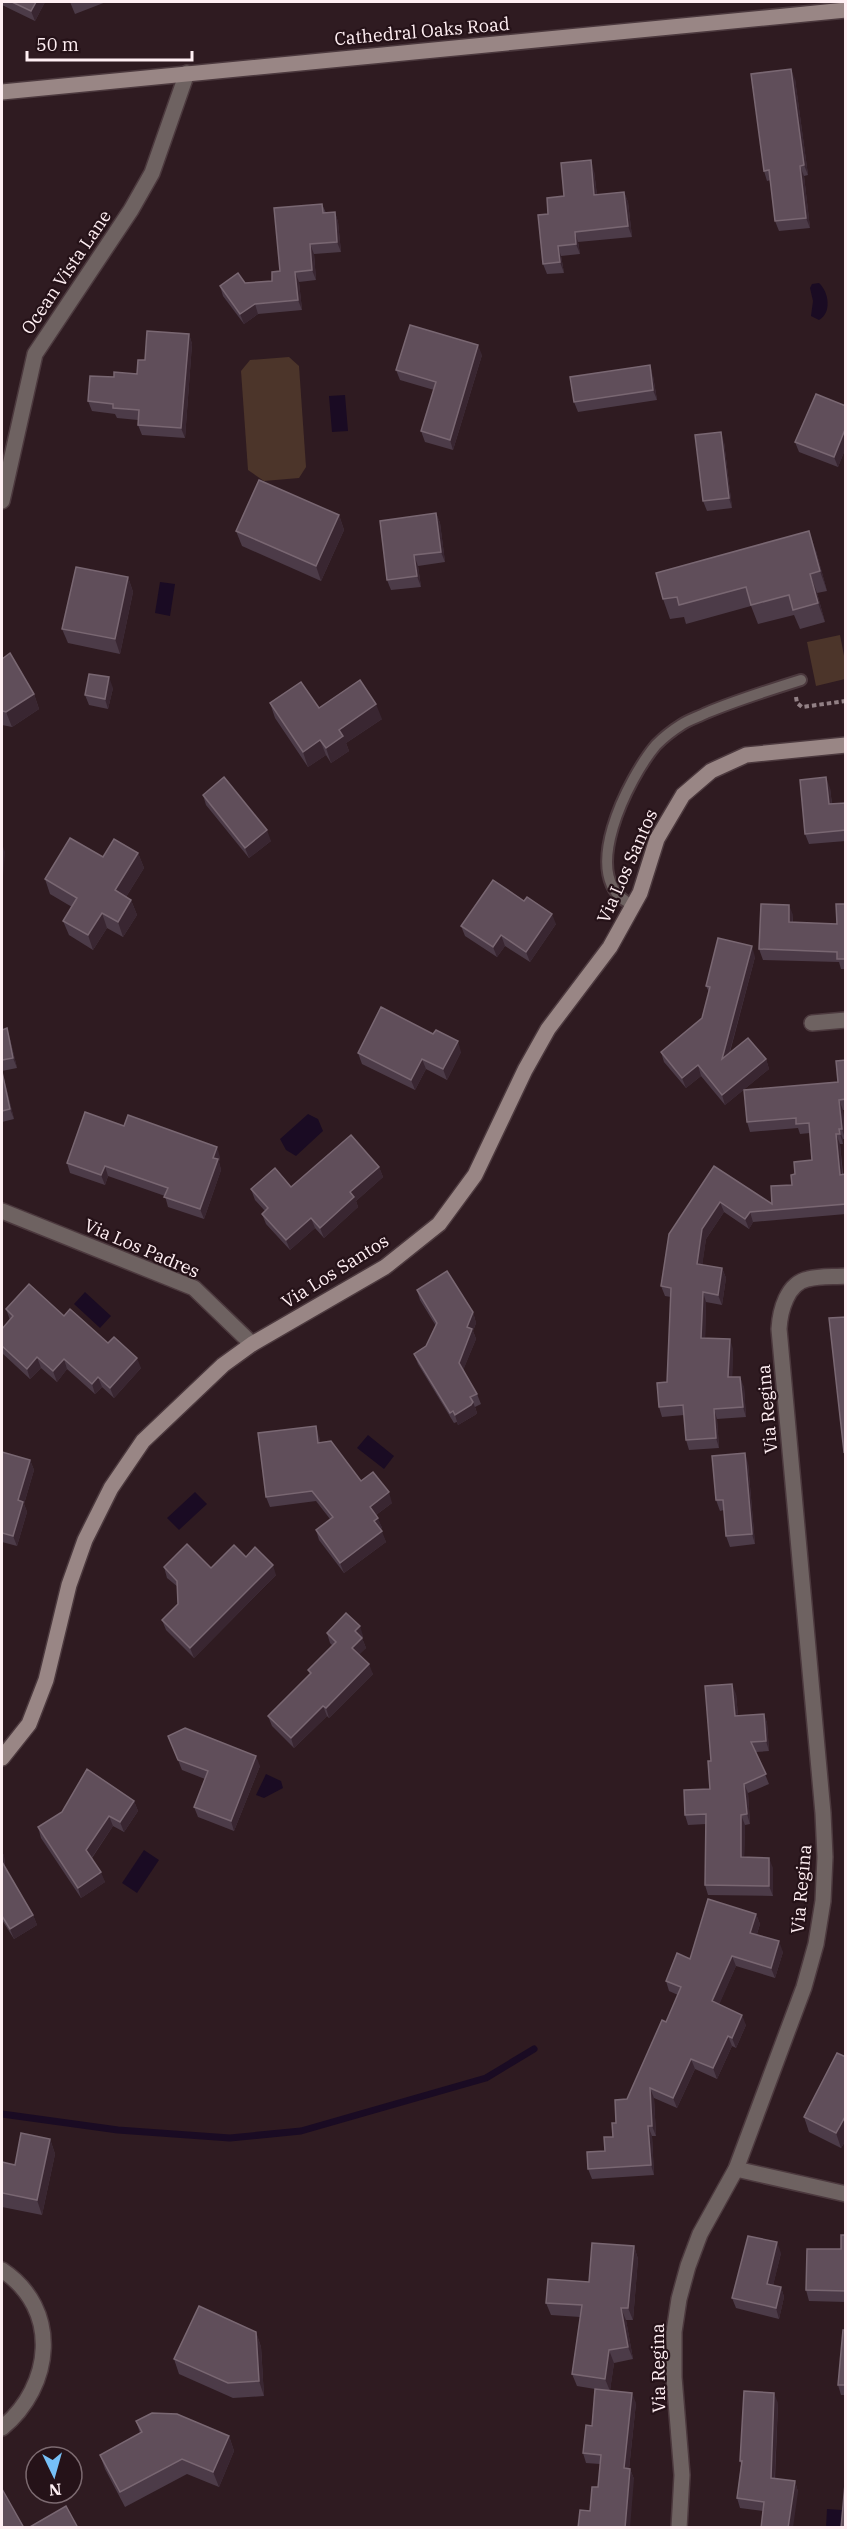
<svg xmlns="http://www.w3.org/2000/svg" width="847" height="2529" font-family="'IBM Plex Serif',serif">
<rect width="100%" height="100%" fill="#2f1b21"/>
<g fill="#4c352a">
<path d="M289,357L299,366L306,467L299,478L264,481L248,470L241,371L250,360Z"/>
<path d="M840,635L845,661V679L816,686L807,642Z"/>
</g>
<g fill="#1a0b23">
<path d="M819,283C829,292 832,313 819,320L811,316L813,301L810,288L812,284Z"/>
<path d="M345,395L348,431L332,432L329,396Z"/>
<path d="M160,582L175,584L170,616L155,613Z"/>
<path d="M308,1114L318,1119L323,1131L296,1156L286,1150L280,1139Z"/>
<path d="M85,1292L111,1316L100,1328L74,1304Z"/>
<path d="M368,1435L394,1456L384,1469L357,1448Z"/>
<path d="M195,1492L207,1504L179,1530L167,1518Z"/>
<path d="M266,1774L281,1781L283,1788L264,1798L256,1795Z"/>
<path d="M144,1850L159,1860L137,1893L122,1883Z"/>
<path d="M827,2509L842,2510L841,2527L826,2528Z"/>
</g>
<g fill="none" stroke-linecap="round" stroke-linejoin="round">
<path stroke="#1a0b23" stroke-width="7" d="M2,2114L118,2130L230,2138L301,2131L486,2078L534,2049"/>
<defs>
<path id="lane" d="M633,905C575,881 629,777 656,745C663,738 673,730 681,725C688,720 698,717 706,713C737,700 769,690 801,680"/>
<g id="street">
<path d="M2,501L35,354L131,210L152,173L187,73"/>
<path d="M812,1023L846,1020"/>
<path d="M2,1211L194,1288L252,1344"/>
<path d="M736,2169L846,2194"/>
<path d="M2,2270C61,2309 53,2386 2,2428"/>
<path d="M679,2528L682,2475L674,2377V2332L679,2299L688,2266L700,2234L736,2169L804,1987L816,1944L823,1901L825,1857L823,1813L779,1329C780,1311 787,1283 808,1279C819,1276 833,1277 846,1276"/>
</g>
<g id="secondary">
<path d="M2,92L846,10"/>
<path d="M2,1758L29,1724L46,1680L69,1585L85,1540L111,1488L143,1441L223,1365L252,1344L385,1267L439,1224L475,1175L525,1070L548,1029L610,947L640,893L657,839L683,795L711,771L746,755L846,745"/>
</g>
</defs>
<use href="#lane" stroke="#4c393e" stroke-width="14"/>
<use href="#street" stroke="#4c393e" stroke-width="18"/>
<use href="#secondary" stroke="#4c393e" stroke-width="18"/>
<path stroke="#928085" stroke-width="4" stroke-dasharray="4.5 3" stroke-linecap="butt" d="M796,697L797,703L802,707L846,701"/>
<use href="#lane" stroke="#6e6261" stroke-width="10"/>
<use href="#street" stroke="#6e6261" stroke-width="15"/>
<use href="#secondary" stroke="#998685" stroke-width="15"/>
</g>
<g fill="#4c3b48">
<path d="M2,2H45L35,21L2,5Z"/>
<path d="M70,2H106L75,14Z"/>
<path d="M795,79L808,175L804,176L810,228L779,231L775,221L771,180L767,181L764,171Z"/>
<path d="M594,171L597,195L624,192L628,202L632,237L578,242L580,254L561,256L564,273L547,274L543,264L548,214L564,196Z"/>
<path d="M322,204L326,213L335,212L338,222L341,252L314,254L316,280L299,282L302,310L258,314L244,324L223,296L220,286L272,281L280,271Z"/>
<path d="M189,334L192,344L185,438L142,435L138,425V420L117,418L115,414L92,411L88,401L114,377L137,374L145,360Z"/>
<path d="M482,355L453,450L425,442L421,431L434,390L400,380L396,370Z"/>
<path d="M653,376L657,400L578,412L574,402Z"/>
<path d="M846,406V447L838,467L799,452L795,442Z"/>
<path d="M724,442L732,508L707,511L703,501Z"/>
<path d="M436,513L440,523L445,562L418,566L421,587L391,590L387,580Z"/>
<path d="M339,515L344,530L321,581L242,546L236,531Z"/>
<path d="M816,551L827,591L817,593L825,622L800,629L794,615L758,624L751,606L686,624L684,617L670,619L663,599Z"/>
<path d="M128,577L133,592L120,654L68,643L62,629Z"/>
<path d="M2,659L34,694L39,709L12,727L2,725Z"/>
<path d="M113,688L108,709L89,705L85,695Z"/>
<path d="M270,703L319,708L382,719L346,743L349,751L331,763L326,755L308,767L275,718Z"/>
<path d="M830,788L832,804L846,803V841L809,844L805,834Z"/>
<path d="M203,795L271,841L249,858L206,805Z"/>
<path d="M138,853L144,868L126,897L131,900L137,915L123,937L107,928L93,950L69,935L63,921L72,907L50,894L45,879L103,857Z"/>
<path d="M846,904V969H841L839,962L763,960L759,949L793,915V922L837,924Z"/>
<path d="M556,924L530,962L505,946L497,957L465,936L461,926Z"/>
<path d="M755,957L730,1052L766,1059L769,1069L725,1105L701,1076L686,1088L664,1062L661,1052L702,1018L709,992L706,986Z"/>
<path d="M2,1030L10,1039L17,1068L2,1071L14,1119L2,1122Z"/>
<path d="M461,1052L447,1080L426,1069L415,1090L362,1064L358,1053Z"/>
<path d="M846,1060V1110H843L845,1139H843V1144H840L843,1174H846V1214L753,1222L749,1229L724,1212L706,1239L702,1265L722,1268L726,1278L722,1305L706,1302L705,1338L733,1349L732,1377L744,1387L746,1417L717,1419L719,1448L689,1450L686,1440L684,1415L662,1417L659,1407L667,1382L671,1297L665,1296L661,1286L714,1166L772,1204L792,1185L795,1174L812,1160L810,1133L800,1134L798,1128L750,1132L747,1122L838,1082Z"/>
<path d="M124,1126L220,1157L219,1162L221,1170L204,1219L168,1207L165,1196L108,1176L105,1185L70,1173L67,1163Z"/>
<path d="M379,1167L383,1177L356,1201L358,1207L324,1238L315,1228L290,1250L266,1224L262,1214L265,1211L255,1200L251,1189L291,1187Z"/>
<path d="M417,1290L473,1312L476,1323L473,1331L476,1339L463,1370L477,1394L481,1404L475,1407L477,1413L475,1415L458,1425L457,1422L454,1423L418,1364L414,1354L426,1346L436,1326L420,1300Z"/>
<path d="M6,1309L64,1316L108,1343L141,1368L114,1398L102,1387L95,1394L67,1369L57,1382L41,1368L30,1379L2,1353V1329L10,1320Z"/>
<path d="M319,1436L320,1442L361,1481L392,1503L376,1515L382,1528L380,1529L386,1542L344,1573L319,1540L316,1530L330,1519L316,1501L270,1507L266,1497Z"/>
<path d="M2,1452L30,1460L34,1470L24,1504L27,1512L17,1546L2,1542Z"/>
<path d="M748,1463L755,1544L730,1547L726,1536L724,1510L720,1511L716,1500Z"/>
<path d="M246,1557L276,1575L194,1658L166,1630L162,1620L178,1604V1587L167,1578L164,1567L211,1568Z"/>
<path d="M327,1633L363,1636L362,1638L366,1648L359,1654L373,1674L329,1718L327,1716L294,1748L272,1726L268,1716L310,1674L308,1670L333,1646L330,1643Z"/>
<path d="M736,1694L738,1716L764,1714L767,1723L769,1751L756,1752L769,1784L748,1793L750,1824L745,1825L744,1857L773,1868V1896L708,1895L705,1885L706,1824L688,1825L685,1815L710,1789L711,1761Z"/>
<path d="M168,1736L260,1766L234,1831L198,1817L194,1807L205,1779L182,1770Z"/>
<path d="M134,1801L138,1811L124,1832L113,1826L92,1858L105,1882L81,1898L41,1838L38,1827Z"/>
<path d="M2,1851L4,1856L5,1868L33,1915L37,1925L14,1939L2,1920Z"/>
<path d="M756,1914L760,1924L757,1934L783,1952L775,1978L736,1966L719,2004L746,2025L736,2048L732,2046L717,2079L695,2069L677,2108L654,2098L656,2136H652L654,2175L592,2179L588,2169L605,2151L613,2137L616,2123L627,2099L666,2022L678,1995L669,1991L666,1981L690,1959Z"/>
<path d="M846,2057V2140L841,2148L809,2132L804,2117Z"/>
<path d="M50,2139L55,2154L42,2215L2,2207V2162L15,2165Z"/>
<path d="M846,2235V2302L809,2301L806,2290L841,2249Z"/>
<path d="M634,2246L638,2259L633,2320H626L633,2359L614,2363L610,2390L636,2403L629,2469H630L634,2479L590,2511L598,2487L600,2464L586,2463L583,2453L592,2426L595,2389L577,2386L572,2374L580,2317L551,2315L546,2303L589,2282Z"/>
<path d="M781,2253L773,2285L781,2287L784,2297L779,2319L736,2308L732,2298Z"/>
<path d="M846,2330V2395H841L838,2385Z"/>
<path d="M256,2332L261,2347L264,2396L233,2398L179,2374L174,2359Z"/>
<path d="M778,2403L775,2479L795,2481L798,2492L763,2511L740,2508L737,2498L741,2464L740,2461Z"/>
<path d="M136,2421L229,2436L234,2451L219,2487L187,2474L125,2507L105,2469L100,2455L140,2433Z"/>
</g>
<g fill="#392631">
<path d="M36,2H45L35,21L31,11Z"/>
<path d="M791,69L795,79L808,175L804,165Z"/>
<path d="M591,160L594,171L598,205L594,195Z"/>
<path d="M800,166L804,176L810,228L806,218Z"/>
<path d="M624,192L628,202L632,237L628,226Z"/>
<path d="M335,212L338,222L341,252L337,242Z"/>
<path d="M575,232L578,242L580,254L576,244Z"/>
<path d="M310,244L314,254L316,280L312,270Z"/>
<path d="M558,246L561,256L564,273L560,262Z"/>
<path d="M295,272L299,282L302,310L298,300Z"/>
<path d="M255,304L258,314L244,324L240,314Z"/>
<path d="M189,334L192,344L185,438L181,428Z"/>
<path d="M478,345L482,355L453,450L450,440Z"/>
<path d="M650,365L653,376L657,400L653,390Z"/>
<path d="M846,427V447L838,467L834,457Z"/>
<path d="M721,432L724,442L732,508L729,498Z"/>
<path d="M436,513L440,523L445,562L441,552Z"/>
<path d="M339,515L344,530L321,581L316,566Z"/>
<path d="M809,531L816,551L827,591L820,571Z"/>
<path d="M414,555L418,566L421,587L417,576Z"/>
<path d="M810,574L817,593L825,622L818,603Z"/>
<path d="M128,577L133,592L120,654L115,639Z"/>
<path d="M109,677L113,688L108,709L105,699Z"/>
<path d="M34,694L39,709L12,727L6,712Z"/>
<path d="M376,704L382,719L346,743L349,751L331,763L326,748L339,730Z"/>
<path d="M320,740L326,755L308,767L303,752Z"/>
<path d="M826,777L830,788L833,814L829,804Z"/>
<path d="M267,830L271,841L249,858L245,848Z"/>
<path d="M2,844L5,852L2,889Z"/>
<path d="M138,853L144,868L121,905L115,890Z"/>
<path d="M131,900L137,915L123,937L118,922Z"/>
<path d="M789,905L793,915L792,933L789,922Z"/>
<path d="M102,913L107,928L93,950L88,935Z"/>
<path d="M552,914L556,924L530,962L526,952Z"/>
<path d="M501,935L505,946L497,957L493,947Z"/>
<path d="M752,946L755,957L725,1069L722,1059Z"/>
<path d="M7,1028L10,1039L17,1068L13,1058Z"/>
<path d="M458,1041L461,1052L447,1080L443,1069Z"/>
<path d="M422,1059L426,1069L415,1090L411,1080Z"/>
<path d="M766,1059L769,1069L725,1105L722,1095Z"/>
<path d="M698,1065L701,1076L686,1088L682,1078Z"/>
<path d="M2,1069V1071L14,1119L10,1109L2,1072Z"/>
<path d="M839,1100L843,1110L845,1139L842,1129Z"/>
<path d="M839,1129L843,1139V1144L840,1134Z"/>
<path d="M836,1134L840,1144L843,1185L840,1175Z"/>
<path d="M217,1147L220,1157L219,1162L221,1170L204,1219L200,1209L213,1158Z"/>
<path d="M105,1166L108,1176L105,1185L101,1175Z"/>
<path d="M379,1167L383,1177L356,1201L358,1207L324,1238L320,1228L350,1192Z"/>
<path d="M720,1202L724,1212L706,1239L701,1274L697,1264L702,1229Z"/>
<path d="M750,1212L753,1222L749,1229L745,1219Z"/>
<path d="M311,1218L315,1228L290,1250L286,1240Z"/>
<path d="M722,1268L726,1278L722,1305L718,1295Z"/>
<path d="M703,1292L706,1302L705,1348L701,1338Z"/>
<path d="M473,1312L476,1323L473,1331L476,1339L462,1373L459,1363L467,1327Z"/>
<path d="M730,1339L733,1349L732,1388L728,1377Z"/>
<path d="M37,1357L41,1368L30,1379L27,1369Z"/>
<path d="M137,1358L141,1368L114,1398L110,1388Z"/>
<path d="M64,1359L67,1369L57,1382L53,1371Z"/>
<path d="M98,1377L102,1387L95,1394L92,1384Z"/>
<path d="M740,1377L744,1387L746,1417L743,1407Z"/>
<path d="M473,1402L477,1413L475,1415L458,1425L455,1415Z"/>
<path d="M714,1409L717,1419L719,1448L716,1438Z"/>
<path d="M316,1426L319,1436L321,1453L318,1443Z"/>
<path d="M745,1453L748,1463L755,1544L752,1534Z"/>
<path d="M30,1460L34,1470L24,1504L27,1512L17,1546L13,1536L18,1500Z"/>
<path d="M389,1492L392,1503L373,1517L370,1507Z"/>
<path d="M378,1518L382,1528L378,1531L374,1521Z"/>
<path d="M382,1531L386,1542L344,1573L340,1563Z"/>
<path d="M273,1565L276,1575L194,1658L190,1648Z"/>
<path d="M360,1626L363,1636L359,1641L355,1631Z"/>
<path d="M362,1638L366,1648L356,1658L352,1648Z"/>
<path d="M369,1664L373,1674L329,1718L326,1708Z"/>
<path d="M732,1684L736,1694L739,1726L735,1716Z"/>
<path d="M323,1706L327,1716L294,1748L291,1738Z"/>
<path d="M764,1714L767,1723L769,1751L766,1741Z"/>
<path d="M256,1756L260,1766L234,1831L231,1821Z"/>
<path d="M744,1784L748,1793L750,1824L747,1814Z"/>
<path d="M134,1801L138,1811L124,1832L120,1822Z"/>
<path d="M741,1815L745,1825L744,1867L741,1857Z"/>
<path d="M109,1816L113,1826L90,1860L86,1850Z"/>
<path d="M2,1851L4,1856L5,1873L2,1863Z"/>
<path d="M769,1858L773,1868V1896L769,1886Z"/>
<path d="M101,1872L105,1882L81,1898L78,1888Z"/>
<path d="M756,1914L760,1924L754,1943L750,1933Z"/>
<path d="M33,1915L37,1925L14,1939L10,1929Z"/>
<path d="M779,1941L783,1952L775,1978L771,1968Z"/>
<path d="M732,1956L736,1966L716,2012L712,2001Z"/>
<path d="M742,2015L746,2025L736,2048L732,2038Z"/>
<path d="M728,2036L732,2046L717,2079L713,2068Z"/>
<path d="M691,2059L695,2069L677,2108L673,2098Z"/>
<path d="M650,2088L654,2098L656,2136L652,2126Z"/>
<path d="M846,2115V2140L841,2148L836,2133Z"/>
<path d="M648,2126L652,2136L654,2175L651,2165Z"/>
<path d="M50,2139L55,2154L42,2215L37,2200Z"/>
<path d="M777,2242L781,2253L771,2294L767,2284Z"/>
<path d="M634,2246L638,2259L633,2320L628,2308Z"/>
<path d="M781,2287L784,2297L779,2319L776,2308Z"/>
<path d="M621,2308L626,2320L633,2359L628,2347Z"/>
<path d="M256,2332L261,2347L264,2396L259,2381Z"/>
<path d="M609,2350L614,2363L610,2391L605,2379Z"/>
<path d="M632,2393L636,2403L628,2478L624,2468Z"/>
<path d="M774,2393L778,2403L774,2488L771,2478Z"/>
<path d="M229,2436L234,2451L219,2487L213,2472Z"/>
<path d="M630,2469L634,2479L630,2528H625Z"/>
<path d="M795,2481L798,2492L793,2528H788Z"/>
</g>
<g fill="#604e5a" stroke="#796772" stroke-width="1.5">
<path d="M12,2H36L31,11Z"/>
<path d="M791,69L804,165L800,166L806,218L775,221L769,170L764,171L751,74Z"/>
<path d="M591,160L594,195L624,192L628,226L575,232L576,244L558,246L560,262L543,264L538,215L548,214L547,198L564,196L561,163Z"/>
<path d="M322,204L323,213L335,212L337,242L310,244L312,270L295,272L298,300L255,304L240,314L220,286L238,273L245,283L272,281V272L280,271L274,208Z"/>
<path d="M410,325L478,345L450,440L421,431L436,382L396,370Z"/>
<path d="M147,331L189,334L181,428L138,425L139,410L113,408V404L88,401L90,376L114,377V372L137,374L138,360H145Z"/>
<path d="M650,365L653,390L574,402L570,377Z"/>
<path d="M816,394L846,406V427L834,457L795,442Z"/>
<path d="M721,432L729,498L703,501L695,435Z"/>
<path d="M259,480L339,515L316,566L236,531Z"/>
<path d="M436,513L441,552L414,555L417,576L387,580L380,521Z"/>
<path d="M809,531L820,571L810,574L818,603L793,610L789,595L751,605L746,587L679,605L677,597L663,599L656,573Z"/>
<path d="M76,567L128,577L115,639L62,629Z"/>
<path d="M10,653L34,694L6,712L2,711V659Z"/>
<path d="M89,674L109,677L105,699L85,695Z"/>
<path d="M360,680L376,704L339,730L343,736L326,748L320,740L303,752L270,703L301,682L319,708Z"/>
<path d="M224,777L267,830L245,848L203,795Z"/>
<path d="M826,777L829,804L846,803V830L805,834L800,780Z"/>
<path d="M70,838L103,857L114,839L138,853L115,890L131,900L118,922L102,913L88,935L63,921L77,898L45,879Z"/>
<path d="M493,880L524,901L527,897L552,914L526,952L501,935L493,947L461,926Z"/>
<path d="M761,904L789,905V922L837,924L836,904H846V959H837V952L759,949Z"/>
<path d="M718,938L752,946L722,1059L748,1038L766,1059L722,1095L698,1065L682,1078L661,1052L702,1018L710,987L706,986Z"/>
<path d="M381,1007L433,1034L436,1030L458,1041L443,1069L422,1059L411,1080L358,1053Z"/>
<path d="M7,1028L13,1058L2,1060V1030Z"/>
<path d="M846,1060V1099L839,1100L842,1129H839L840,1134H836L840,1175L846,1174V1204L750,1212L745,1219L720,1202L702,1229L697,1264L722,1268L718,1295L703,1292L701,1338L730,1339L728,1377H740L743,1407L714,1409L716,1438L686,1440L683,1405L659,1407L657,1383L667,1382L671,1288L661,1286L669,1234L714,1166L772,1204L771,1186L792,1185L791,1175L795,1174L794,1162L812,1160L809,1123L796,1124V1118L747,1122L744,1090L838,1082L836,1061Z"/>
<path d="M2,1072L10,1109L2,1111Z"/>
<path d="M85,1112L124,1126L128,1115L217,1147L213,1158L218,1159L200,1209L164,1197L168,1188L105,1166L101,1175L67,1163Z"/>
<path d="M351,1135L379,1167L350,1192L354,1197L320,1228L311,1218L286,1240L262,1214L268,1208L251,1189L275,1168L291,1187Z"/>
<path d="M447,1271L473,1312L467,1327L472,1329L459,1363L477,1394L470,1397L473,1402L471,1405L455,1415L453,1411L450,1413L414,1354L426,1346L437,1323L417,1290Z"/>
<path d="M29,1284L64,1316L70,1309L108,1343L114,1337L137,1358L110,1388L98,1377L92,1384L64,1359L53,1371L37,1357L27,1369L2,1346V1329L13,1316L6,1309Z"/>
<path d="M846,1317V1451L844,1452L829,1318Z"/>
<path d="M316,1426L318,1443L331,1441L361,1481L373,1472L389,1492L370,1507L378,1518L374,1521L382,1531L340,1563L316,1530L333,1517L312,1491L266,1497L258,1433Z"/>
<path d="M2,1452L30,1460L18,1500L23,1502L13,1536L2,1533Z"/>
<path d="M745,1453L752,1534L726,1536L723,1500H716L712,1456Z"/>
<path d="M187,1544L211,1568L234,1545L246,1557L255,1547L273,1565L190,1648L162,1620L178,1604L177,1581L164,1567Z"/>
<path d="M346,1613L360,1626L355,1631L362,1638L352,1648L369,1664L326,1708L323,1706L291,1738L268,1716L311,1673L308,1670L336,1642L327,1633Z"/>
<path d="M732,1684L735,1716L764,1714L766,1741L751,1742L766,1774L744,1784L747,1814L741,1815V1857L769,1858V1886L705,1885L706,1814L685,1815L684,1790L710,1789L708,1761H711L705,1686Z"/>
<path d="M185,1728L256,1756L231,1821L194,1807L208,1771L178,1760L168,1736Z"/>
<path d="M87,1769L134,1801L120,1822L109,1816L86,1850L101,1872L78,1888L38,1827L62,1812Z"/>
<path d="M2,1862L33,1915L10,1929L2,1916Z"/>
<path d="M708,1899L756,1914L750,1933L779,1941L771,1968L732,1956L712,2001L742,2015L732,2038L728,2036L713,2068L691,2059L673,2098L650,2088L652,2126H648L651,2165L588,2169L587,2152L605,2151L604,2137H613L612,2123H616L615,2100L627,2099L662,2020L666,2022L681,1987L666,1981L677,1953L690,1959Z"/>
<path d="M837,2053L846,2057V2115L836,2133L804,2117Z"/>
<path d="M21,2133L50,2139L37,2200L2,2193V2162L15,2165Z"/>
<path d="M841,2235H846V2291L806,2290L807,2249H841Z"/>
<path d="M748,2236L777,2242L767,2284L781,2287L776,2308L732,2298Z"/>
<path d="M592,2243L634,2246L628,2308H621L628,2347L609,2350L605,2379L572,2374L582,2305L546,2303L548,2279L589,2282Z"/>
<path d="M199,2306L256,2332L259,2381L228,2383L174,2359Z"/>
<path d="M843,2330H846V2385H838Z"/>
<path d="M595,2389L632,2393L624,2468L630,2469L625,2528H578L580,2510L590,2511L592,2487H598L601,2455L583,2453L586,2425L592,2426Z"/>
<path d="M744,2391L774,2393L771,2478L795,2481L788,2528H761L764,2502L737,2498L742,2461H740Z"/>
<path d="M152,2413L177,2414L229,2436L213,2472L182,2459L120,2492L100,2455L142,2432L136,2421Z"/>
<path d="M846,2473V2528H841Z"/>
<path d="M2,2489L24,2528H2Z"/>
<path d="M66,2506L78,2528H28Z"/>
</g>
<g text-anchor="middle" dominant-baseline="central" stroke-width="4.5" stroke-linejoin="round" paint-order="stroke">
<g font-size="18" fill="#ffeff3" stroke="#251218">
<text transform="translate(422 31) rotate(-5)">Cathedral Oaks Road</text>
<text transform="translate(66 272) rotate(-56)">Ocean Vista Lane</text>
<text transform="translate(627 866) rotate(-66)">Via Los Santos</text>
<text transform="translate(142 1248) rotate(23)">Via Los Padres</text>
<text transform="translate(335 1271) rotate(-32)">Via Los Santos</text>
<text transform="translate(767 1409) rotate(-95)">Via Regina</text>
<text transform="translate(801 1889) rotate(-85)">Via Regina</text>
<text transform="translate(658 2368) rotate(-91)">Via Regina</text>
</g>
</g>
<rect width="847" height="2529" fill="none" stroke="#ffeff3" stroke-width="6"/>
<g transform="translate(54 2475) rotate(175)"><circle r="28" fill="#251218" stroke="#7c6a70" stroke-width="1.5"/>
<path d="M0-4.5L10 22L0 15L-10 22Z" fill="#76c0f7"/>
<text y="-9" font-size="16" font-weight="bold" text-anchor="middle" fill="#ffeff3">N</text>
</g>
<path d="M27 51v9h165v-9" fill="none" stroke="#ffeff3" stroke-width="3"/>
<text x="36" y="51" font-size="18" fill="#ffeff3" stroke="#251218" stroke-width="4.5" paint-order="stroke">50 m</text>
</svg>
